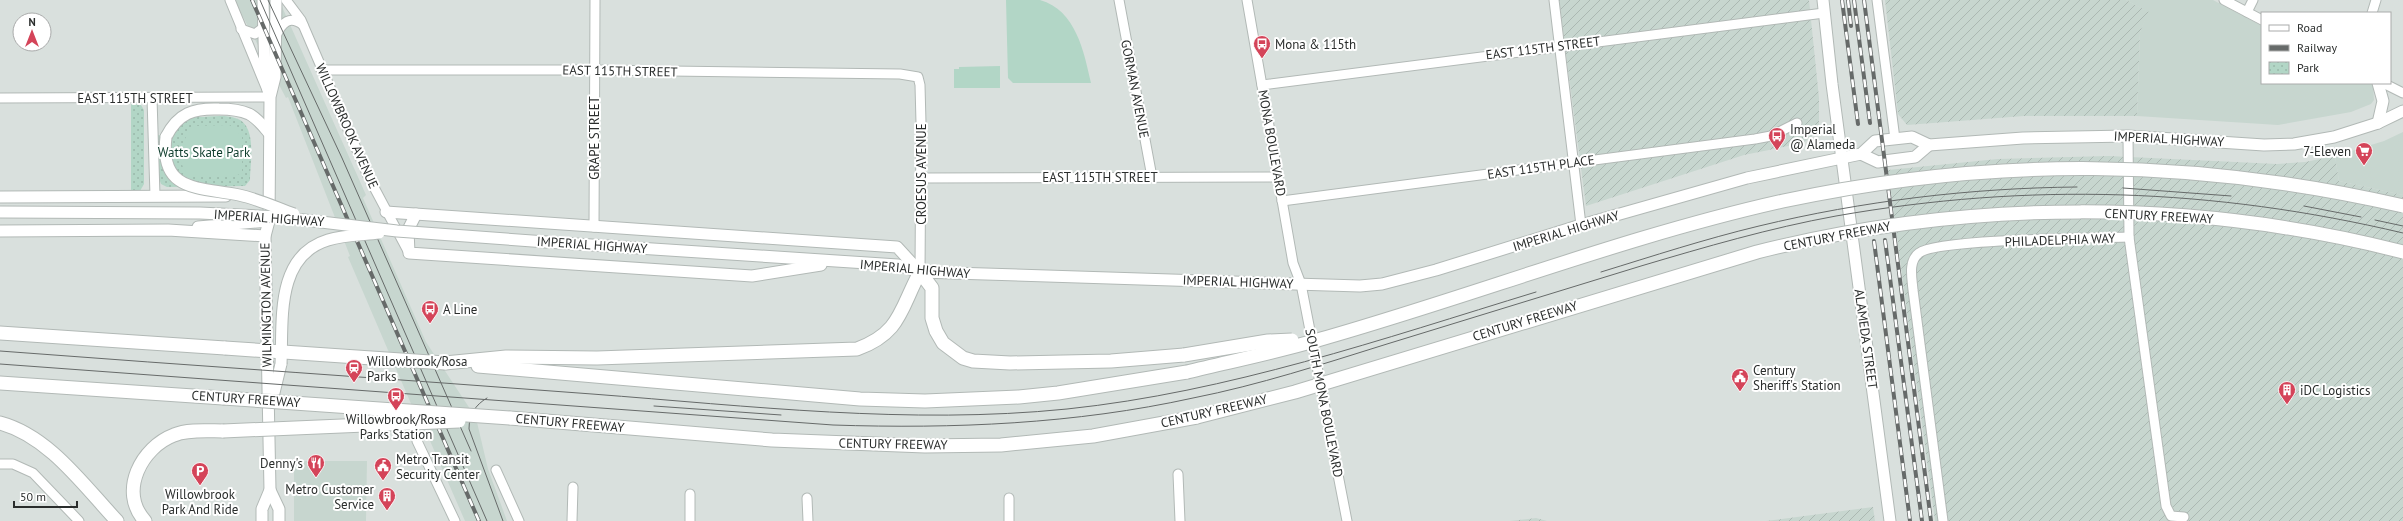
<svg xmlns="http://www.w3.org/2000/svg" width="2403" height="521" font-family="'PT Sans',sans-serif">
<defs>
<pattern id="industrial-furrows" width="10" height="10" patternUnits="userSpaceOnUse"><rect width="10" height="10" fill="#c7d6cf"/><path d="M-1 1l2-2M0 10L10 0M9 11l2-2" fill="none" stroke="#abb8b2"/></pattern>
<pattern id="park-dots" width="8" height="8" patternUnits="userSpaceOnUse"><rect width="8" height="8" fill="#b2d6c6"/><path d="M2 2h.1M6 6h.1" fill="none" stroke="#99b8aa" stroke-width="1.8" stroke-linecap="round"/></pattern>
</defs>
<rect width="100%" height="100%" fill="#d9e0dd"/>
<g fill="#c7d6cf">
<path d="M234,0H279L366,195L363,198L426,342L476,418L488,469L507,521H465L427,434L421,427L348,257L350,256L288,97L286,98Z"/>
<path d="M2126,0H2213L2262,26V83H2370L2373,85L2374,100L2371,104L2351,112L2278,125L2137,116L2140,32L2148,12Z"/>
<path d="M2403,132V195L2339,181L2335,156L2384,141Z"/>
<path d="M296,461H367L366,521H294V463Z"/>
</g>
<g fill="url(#industrial-furrows)">
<path d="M1559,0H1809L1819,98V131L1803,143L1744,155L1586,206Z"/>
<path d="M1885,0H2126L2149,12L2140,32L2137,116H2024L1907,125L1898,114Z"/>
<path d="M2109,156L2277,164L2305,162L2335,156L2339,181L2403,195V521H1935L1888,170L1998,159Z"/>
<path d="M1873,507L1875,521H1766Z"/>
<path d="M1536,518L1547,521H1510Z"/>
</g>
<g fill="url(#park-dots)">
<path d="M131,104L141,105L144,110V184L140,191L131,192Z"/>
<path d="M197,117C209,117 224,114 235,118C258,124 250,162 250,180L245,186L167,187L161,184L159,178L158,135L171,137C178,126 184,119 197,117Z"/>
</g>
<g fill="#b2d6c6">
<path d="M1006,0C1016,0 1030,0 1040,0C1076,10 1084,52 1091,83H1013L1008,78Z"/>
<path d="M1000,66V88H954V69H959V67Z"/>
<path d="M229,125L235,128L242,137V173L235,176H189C174,160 180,139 196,126Z"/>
</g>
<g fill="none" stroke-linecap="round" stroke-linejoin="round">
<defs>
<g id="minor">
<path d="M286,0L301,20L368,176L409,253"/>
<path d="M1119,0L1152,177"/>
<path d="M1247,0L1293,263L1301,284L1347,521"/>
<path d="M1554,0L1581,225"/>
<path d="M1877,0L1895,139"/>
<path d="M2224,0L2262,20"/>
<path d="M2247,12L2253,0"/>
<path d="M2372,13L2376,0"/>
<path d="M241,29L255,34L264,27"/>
<path d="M276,36C282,22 290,15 303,25"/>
<path d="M321,70H595L900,74L918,77L920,85L921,123L920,272"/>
<path d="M2383,83L2403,93"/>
<path d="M1262,85L1824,13"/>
<path d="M0,98L270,97L230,0"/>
<path d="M152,98L155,196"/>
<path d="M2128,136L2129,237L2166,506L2171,516L2184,517"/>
<path d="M922,178L1277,177"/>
<path d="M1282,201L1755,139L1771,136L1797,123"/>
<path d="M594,227L595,0"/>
<path d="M417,441L455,521"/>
<path d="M0,464H13L33,473L79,521"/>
<path d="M496,470L519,521"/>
<path d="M1178,474L1180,521"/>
<path d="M807,498L808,521"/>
<path d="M1009,498V521"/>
<path d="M572,521L573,487"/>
<path d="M690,521V494"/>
<path d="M1943,521L1913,290C1912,278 1908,261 1919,253C1937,239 2097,238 2129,237"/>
</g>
<g id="major">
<path d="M263,0L265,76L269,94"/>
<path d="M1823,0L1832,84L1890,521"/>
<path d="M2378,123L2383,101L2378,83"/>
<path d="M166,137C178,113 194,108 219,109C229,109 240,110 249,114C257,118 263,126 269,133"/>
<path d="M1861,154L1878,162L1884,161L1915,157L1929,145"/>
<path d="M0,197L226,196"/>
<path d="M386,212L897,247L920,272"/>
<path d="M416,214L408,230L409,253L752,276L821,265"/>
<path d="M198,227L269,221"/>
<path d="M0,231L168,230L265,236"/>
<path d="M546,242L898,265L920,272L1360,286L1382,284L1436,270L1581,225L1747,178L1861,154L1875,141L1912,137L1929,145L2023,138L2128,136L2264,145L2294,144L2334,137L2378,123L2403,111"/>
<path d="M272,401L281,364"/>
<path d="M270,490L279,509V521"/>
<path d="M262,521V509L270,490L265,236L269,221L270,97L275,77L276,0"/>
</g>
<g id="highway">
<path d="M0,333L225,348"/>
<path d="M445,363L506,357L597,358L857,349C901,333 900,309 920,272L932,288V318L936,331L943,343L963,358L973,361L1010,363L1111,361L1184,355"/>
<path d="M478,366L860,399L925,401L1019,397L1058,393L1187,372"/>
<path d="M0,383L223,398"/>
<path d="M510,418L772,440L925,446L1001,445L1093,436L1197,417"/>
<path d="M0,423C49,436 84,486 117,521"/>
<path d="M145,521C118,491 142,447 174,435C188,429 209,431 223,431"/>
</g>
</defs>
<use href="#minor" stroke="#b2b9b6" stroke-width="11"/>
<use href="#major" stroke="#b2b9b6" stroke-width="13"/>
<use href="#highway" stroke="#b2b9b6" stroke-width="15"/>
<use href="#minor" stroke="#fff" stroke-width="9"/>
<use href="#major" stroke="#fff" stroke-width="11"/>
<use href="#highway" stroke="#fff" stroke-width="13"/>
<g stroke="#666a69" stroke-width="1">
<path d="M260,0L487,521"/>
<path d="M268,0L342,158L471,451"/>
<path d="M2123,188L2231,196"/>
<path d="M2304,206L2361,217"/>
<path d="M2375,220L2403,226"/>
<path d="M1601,272C1653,256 1705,239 1759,226C1863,201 1970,188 2077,187"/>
<path d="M0,351C197,366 395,379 592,394C750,406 909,425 1067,409C1229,392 1382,339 1536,292"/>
<path d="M0,364L833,425C954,429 1075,424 1193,398C1259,385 1323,364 1387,344C1472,318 1556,292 1641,266C1705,247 1770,228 1836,216C2029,182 2213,188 2403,233"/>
<path d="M487,398C475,405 469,415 469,429L503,521"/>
<path d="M654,406L781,415"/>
</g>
<defs>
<g id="rail">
<path d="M252,0L479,521"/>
<path d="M1842,0L1858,124"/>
<path d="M1848,0L1851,26"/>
<path d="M1854,0L1870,123"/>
<path d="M1864,0L1931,521"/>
<path d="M1885,240L1922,521"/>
<path d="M1874,241L1910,521"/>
</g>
</defs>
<use href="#rail" stroke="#666a69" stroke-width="4"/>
<use href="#rail" stroke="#fff" stroke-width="2.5" stroke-dasharray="8" stroke-linecap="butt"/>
<defs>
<g id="major-bridge">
<path d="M166,137C159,193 201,187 239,195C258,199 277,208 294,214"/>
<path d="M0,212L200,213L279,217L397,231L546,242"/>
<path d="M281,364C283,321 275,256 328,240C344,235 362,235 379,233"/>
</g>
<g id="highway-bridge">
<path d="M225,348L445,363"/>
<path d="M1184,355L1268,341L1292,340"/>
<path d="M1187,372C1232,361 1277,352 1321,339C1476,295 1626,236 1783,201C1993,156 2194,158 2403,206"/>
<path d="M223,398L510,418"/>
<path d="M1197,417L1295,392L1757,252C1967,199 2193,198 2403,252"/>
<path d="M223,431L459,421"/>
</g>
</defs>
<use href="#major-bridge" stroke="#b2b9b6" stroke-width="13" stroke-linecap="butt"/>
<use href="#highway-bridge" stroke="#b2b9b6" stroke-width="15" stroke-linecap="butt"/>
<use href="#major-bridge" stroke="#fff" stroke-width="11"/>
<use href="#highway-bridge" stroke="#fff" stroke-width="13"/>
</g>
<defs>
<symbol id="bus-pin" viewBox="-11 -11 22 30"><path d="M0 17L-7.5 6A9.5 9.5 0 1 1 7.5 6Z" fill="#d44459" stroke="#fff"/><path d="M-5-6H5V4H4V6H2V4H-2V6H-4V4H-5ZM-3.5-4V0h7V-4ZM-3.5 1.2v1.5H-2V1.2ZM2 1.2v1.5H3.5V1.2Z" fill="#fff"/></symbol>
<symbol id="supermarket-pin" viewBox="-11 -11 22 30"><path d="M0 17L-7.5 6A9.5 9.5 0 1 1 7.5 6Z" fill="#d44459" stroke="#fff"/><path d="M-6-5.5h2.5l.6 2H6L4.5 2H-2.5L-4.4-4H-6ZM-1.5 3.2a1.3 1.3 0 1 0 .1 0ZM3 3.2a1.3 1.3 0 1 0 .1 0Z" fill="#fff"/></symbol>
<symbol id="station-pin" viewBox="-11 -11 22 30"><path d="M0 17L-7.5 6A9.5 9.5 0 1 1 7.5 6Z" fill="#d44459" stroke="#fff"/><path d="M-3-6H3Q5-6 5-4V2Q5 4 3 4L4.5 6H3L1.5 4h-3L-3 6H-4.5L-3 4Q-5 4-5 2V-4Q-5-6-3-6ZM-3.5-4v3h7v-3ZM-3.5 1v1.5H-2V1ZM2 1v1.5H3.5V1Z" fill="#fff"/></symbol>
<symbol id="civic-pin" viewBox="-11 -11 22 30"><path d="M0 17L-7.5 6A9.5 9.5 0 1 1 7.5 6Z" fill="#d44459" stroke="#fff"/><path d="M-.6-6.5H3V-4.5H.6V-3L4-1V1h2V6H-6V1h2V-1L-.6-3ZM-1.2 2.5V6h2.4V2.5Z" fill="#fff"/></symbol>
<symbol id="building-pin" viewBox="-11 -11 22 30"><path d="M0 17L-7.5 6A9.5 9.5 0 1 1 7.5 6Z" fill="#d44459" stroke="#fff"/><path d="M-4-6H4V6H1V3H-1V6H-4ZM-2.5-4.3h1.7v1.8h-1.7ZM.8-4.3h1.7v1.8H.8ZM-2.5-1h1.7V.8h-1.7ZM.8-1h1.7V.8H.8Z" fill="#fff"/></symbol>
<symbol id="restaurant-pin" viewBox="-11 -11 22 30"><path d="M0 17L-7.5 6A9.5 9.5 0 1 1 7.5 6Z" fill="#d44459" stroke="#fff"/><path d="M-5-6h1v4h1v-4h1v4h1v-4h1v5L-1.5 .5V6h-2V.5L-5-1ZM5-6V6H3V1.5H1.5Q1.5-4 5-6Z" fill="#fff"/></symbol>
<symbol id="parking-pin" viewBox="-11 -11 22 30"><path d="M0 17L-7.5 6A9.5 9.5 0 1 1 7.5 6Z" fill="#d44459" stroke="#fff"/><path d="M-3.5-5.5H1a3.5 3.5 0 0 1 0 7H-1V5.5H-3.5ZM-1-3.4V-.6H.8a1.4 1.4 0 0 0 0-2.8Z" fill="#fff"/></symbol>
</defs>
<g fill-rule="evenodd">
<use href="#bus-pin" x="1252" y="34" width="20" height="27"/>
<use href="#bus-pin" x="1767" y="126" width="20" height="27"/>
<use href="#supermarket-pin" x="2354" y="141" width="20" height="27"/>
<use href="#bus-pin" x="420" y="299" width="20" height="27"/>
<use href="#station-pin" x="344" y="358" width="20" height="27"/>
<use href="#civic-pin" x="1730" y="367" width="20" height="27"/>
<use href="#building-pin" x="2277" y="380" width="20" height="27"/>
<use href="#bus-pin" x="386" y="386" width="20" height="27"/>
<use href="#restaurant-pin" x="306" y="453" width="20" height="27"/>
<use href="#civic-pin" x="373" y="456" width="20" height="27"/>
<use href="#parking-pin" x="190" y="461" width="20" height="27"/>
<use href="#building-pin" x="377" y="486" width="20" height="27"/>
</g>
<g text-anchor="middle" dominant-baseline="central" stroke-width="4" stroke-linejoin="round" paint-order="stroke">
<g font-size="13" fill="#2a2d2c" stroke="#fff" text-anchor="start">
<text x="1275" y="44">Mona &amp; 115th</text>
<text x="1790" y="129">Imperial<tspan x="1790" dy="15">@ Alameda</tspan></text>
<text x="2351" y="151" text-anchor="end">7-Eleven</text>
<text x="443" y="309">A Line</text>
<text x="367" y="361">Willowbrook/Rosa<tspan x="367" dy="15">Parks</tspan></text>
<text x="1753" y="370">Century<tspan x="1753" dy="15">Sheriff's Station</tspan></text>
<text x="2300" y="390">iDC Logistics</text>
<text x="396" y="419" text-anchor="middle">Willowbrook/Rosa<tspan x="396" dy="15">Parks Station</tspan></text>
<text x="396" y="459">Metro Transit<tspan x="396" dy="15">Security Center</tspan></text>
<text x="303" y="463" text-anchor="end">Denny's</text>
<text x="374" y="489" text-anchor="end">Metro Customer<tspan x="374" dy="15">Service</tspan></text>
<text x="200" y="494" text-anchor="middle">Willowbrook<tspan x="200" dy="15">Park And Ride</tspan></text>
</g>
<g font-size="13" fill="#2a2d2c" stroke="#fff">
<text transform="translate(1543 48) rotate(-7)">EAST 115TH STREET</text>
<text transform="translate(620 71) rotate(1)">EAST 115TH STREET</text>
<text transform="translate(1135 89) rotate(79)">GORMAN AVENUE</text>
<text x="135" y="98">EAST 115TH STREET</text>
<text transform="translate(347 126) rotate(66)">WILLOWBROOK AVENUE</text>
<text transform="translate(594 138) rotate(-90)">GRAPE STREET</text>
<text transform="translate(2169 139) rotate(3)">IMPERIAL HIGHWAY</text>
<text transform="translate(1272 143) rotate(80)">MONA BOULEVARD</text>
<text transform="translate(1541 167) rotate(-8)">EAST 115TH PLACE</text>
<text transform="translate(921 174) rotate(-90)">CROESUS AVENUE</text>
<text x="1100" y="177">EAST 115TH STREET</text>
<text transform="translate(2159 216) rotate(3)">CENTURY FREEWAY</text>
<text transform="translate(269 218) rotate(4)">IMPERIAL HIGHWAY</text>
<text transform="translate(1566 231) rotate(-17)">IMPERIAL HIGHWAY</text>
<text transform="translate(1837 236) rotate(-11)">CENTURY FREEWAY</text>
<text transform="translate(2060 240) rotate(-2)">PHILADELPHIA WAY</text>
<text transform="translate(592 245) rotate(4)">IMPERIAL HIGHWAY</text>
<text transform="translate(915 269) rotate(5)">IMPERIAL HIGHWAY</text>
<text transform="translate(1238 282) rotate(2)">IMPERIAL HIGHWAY</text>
<text transform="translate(266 305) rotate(-91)">WILMINGTON AVENUE</text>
<text transform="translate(1525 321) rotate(-17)">CENTURY FREEWAY</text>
<text transform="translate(1866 339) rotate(82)">ALAMEDA STREET</text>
<text transform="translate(246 399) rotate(4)">CENTURY FREEWAY</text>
<text transform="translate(1324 403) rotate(79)">SOUTH MONA BOULEVARD</text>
<text transform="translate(1214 411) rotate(-13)">CENTURY FREEWAY</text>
<text transform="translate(570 423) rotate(5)">CENTURY FREEWAY</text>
<text transform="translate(893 444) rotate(1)">CENTURY FREEWAY</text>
</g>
<g font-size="13" fill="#0f3d2d" stroke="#fff">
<text x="204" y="152">Watts Skate Park</text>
</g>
</g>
<rect x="2261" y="12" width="130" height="72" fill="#ffffff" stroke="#aaabab"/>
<rect x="2269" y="25" width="20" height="6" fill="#ffffff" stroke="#aaabab"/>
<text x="2297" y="32" font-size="12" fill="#2a2d2c">Road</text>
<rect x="2269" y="45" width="20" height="6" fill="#666a69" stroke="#aaabab"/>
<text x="2297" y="52" font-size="12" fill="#2a2d2c">Railway</text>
<rect x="2269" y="62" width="20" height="12" fill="url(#park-dots)" stroke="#aaabab"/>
<text x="2297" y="72" font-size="12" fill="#2a2d2c">Park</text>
<g transform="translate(32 32)"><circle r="19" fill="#ffffff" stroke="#aaabab"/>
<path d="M0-3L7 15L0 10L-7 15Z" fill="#d44459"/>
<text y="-6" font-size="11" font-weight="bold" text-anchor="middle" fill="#2a2d2c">N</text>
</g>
<path d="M14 501v6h63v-6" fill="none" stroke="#2a2d2c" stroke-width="2"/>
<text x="20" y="501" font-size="12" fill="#2a2d2c" stroke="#ffffff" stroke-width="3" paint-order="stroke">50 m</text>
</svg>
